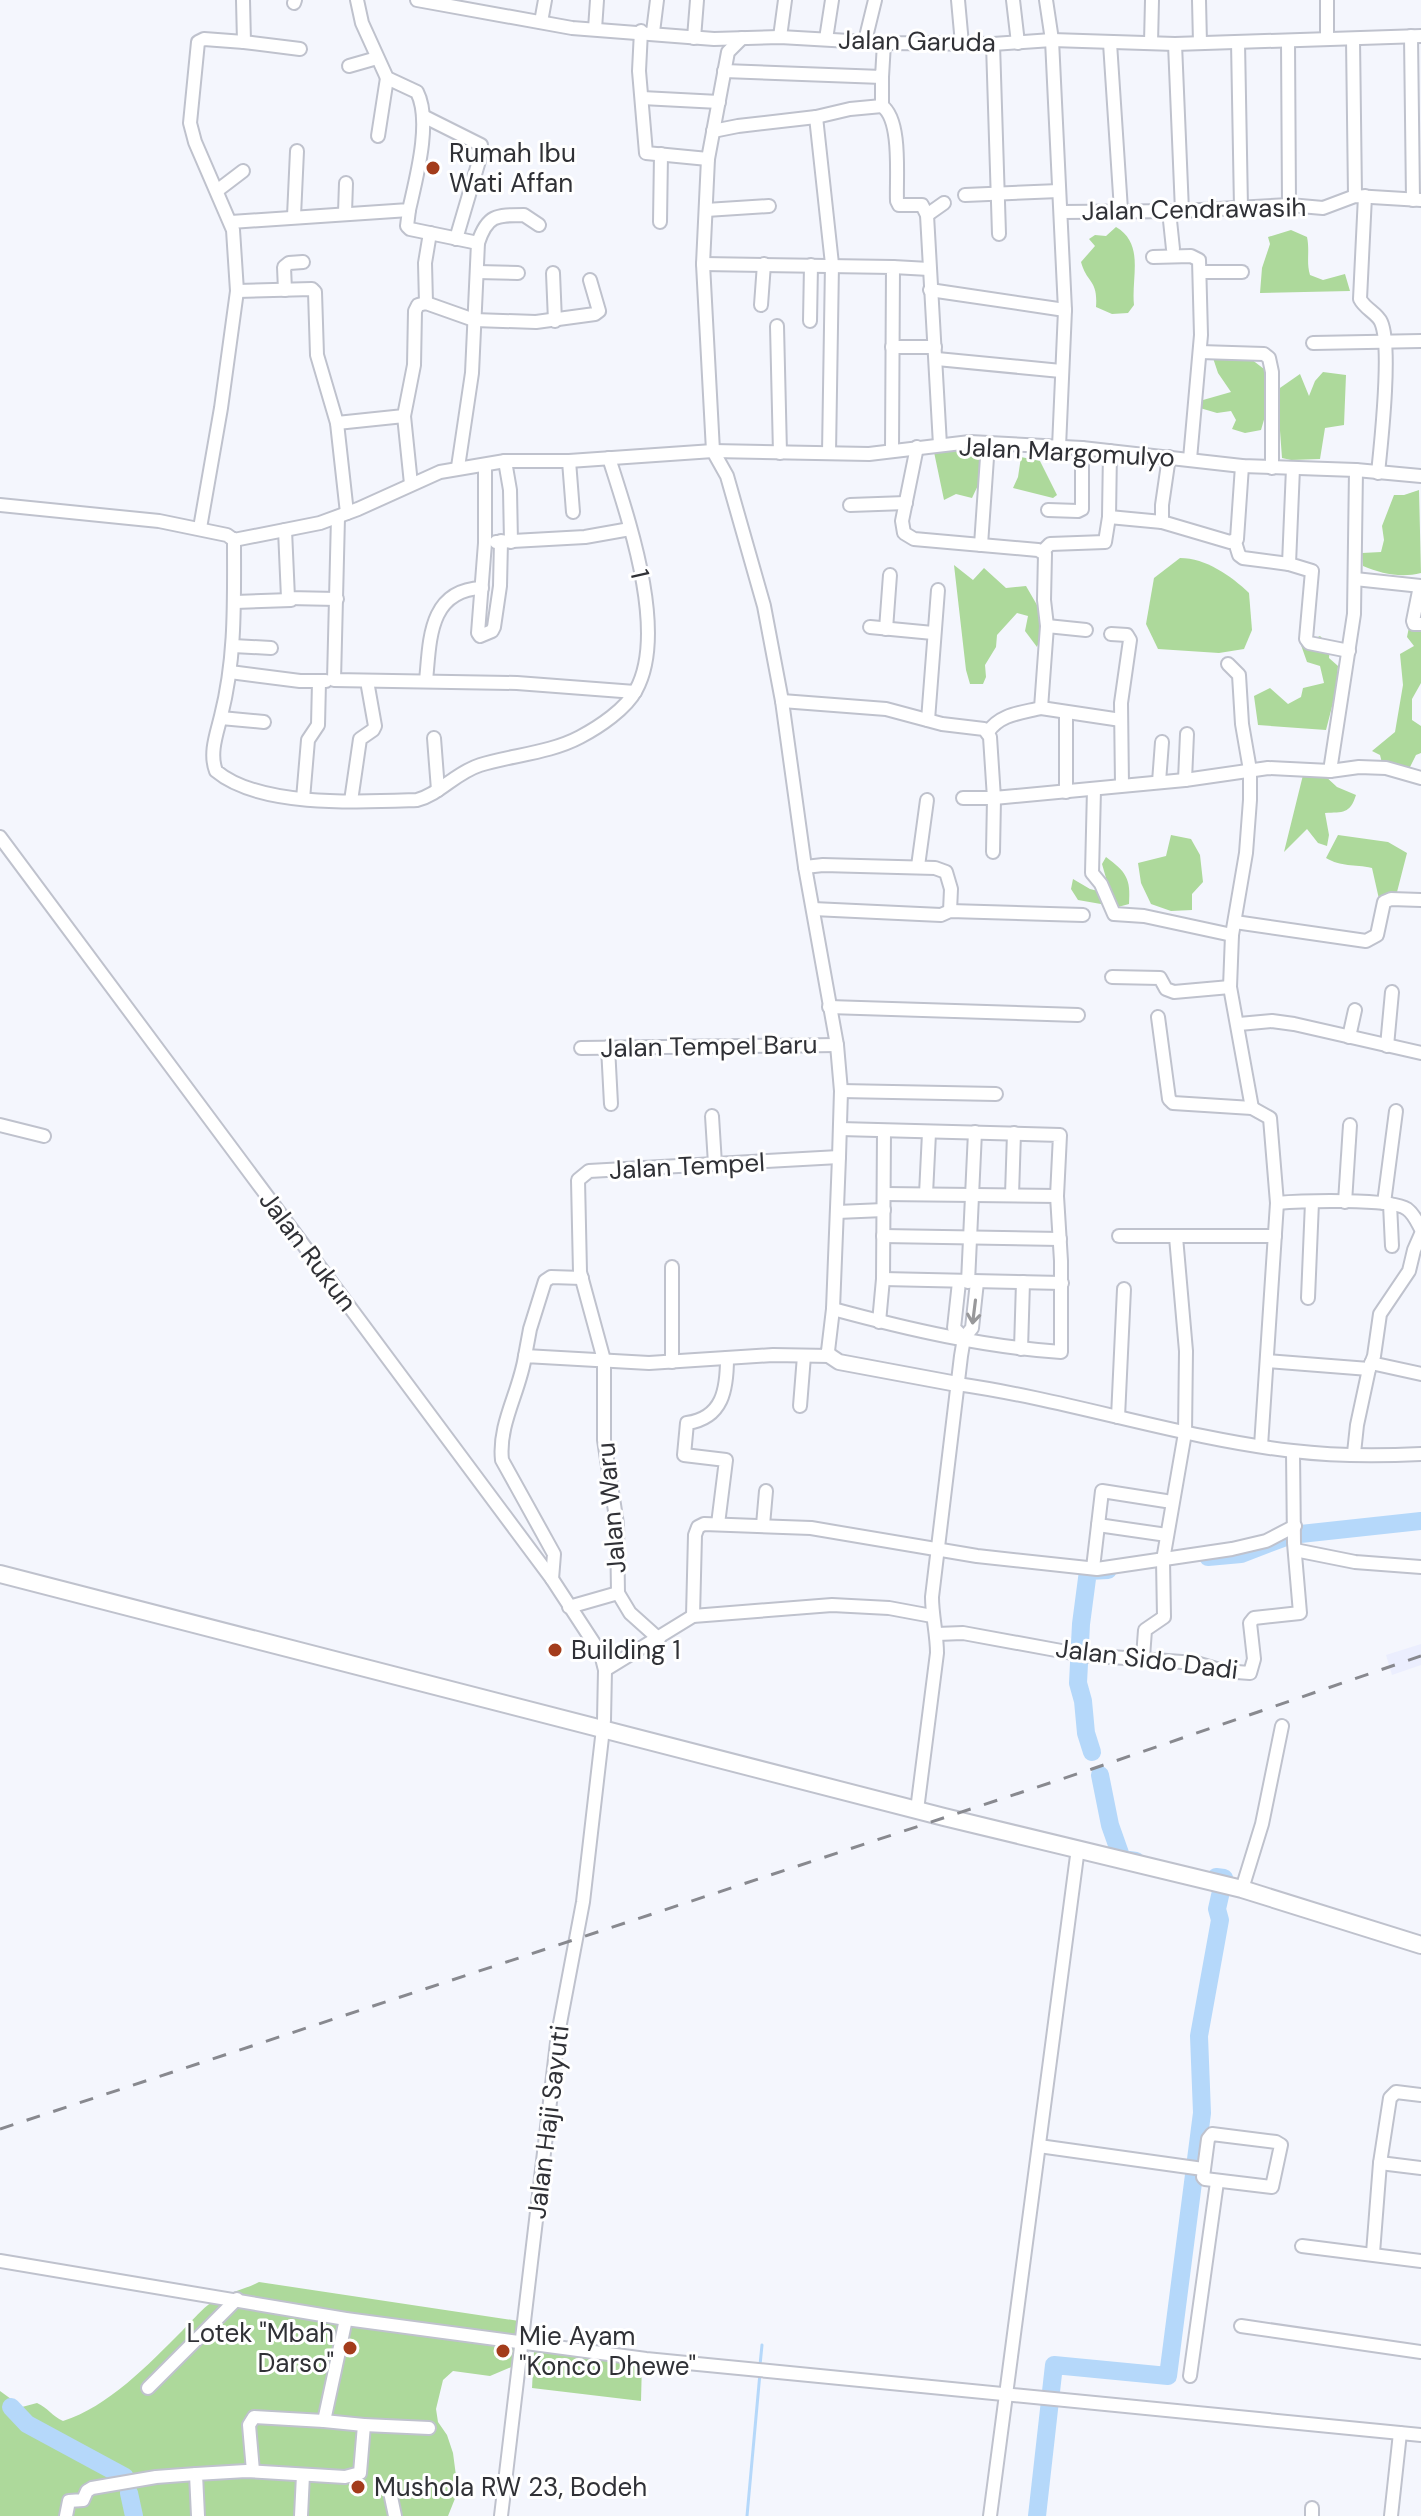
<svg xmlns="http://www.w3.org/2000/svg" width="1421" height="2516" font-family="'DM Sans',sans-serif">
<rect width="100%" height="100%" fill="#f4f6fd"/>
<path fill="#ebeefe" d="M1421,1644V1665L1392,1675L1386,1655Z"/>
<g fill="#add99b">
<path d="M1116,227C1145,244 1131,277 1134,305L1128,313L1112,314L1096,307C1098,279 1087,284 1081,262L1095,246L1089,239L1095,235L1106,236Z"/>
<path d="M1291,230L1307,237C1310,251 1306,262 1310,275L1323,280L1345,274L1350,291L1260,293L1262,268L1270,244L1268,237Z"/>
<path d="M1213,358L1251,359L1264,369L1270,399L1261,430L1245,433L1232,429L1236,420L1231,411L1217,413L1200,408L1203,400L1231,392L1218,373Z"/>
<path d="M1323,372L1346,375L1344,425L1325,428L1320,459L1291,460L1282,458L1277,390L1300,374L1309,396L1315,381Z"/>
<path d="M976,448C990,462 980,482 972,498L956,494L944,500L934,452Z"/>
<path d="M1021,457L1040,461L1057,495L1053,498L1013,488L1018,477Z"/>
<path d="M1419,490L1421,573C1401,578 1382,574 1363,566L1362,553L1381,552L1384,540L1382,526L1394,495H1404Z"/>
<path d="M1180,558C1206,558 1231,576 1249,593L1252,630L1244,649L1219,653L1158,649L1146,624L1154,578Z"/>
<path d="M954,565L973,580L984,568L1006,588L1026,586L1037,605L1045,627L1037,647L1025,631L1028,616L1017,613L997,635L996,647L985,665L986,677L983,684H970L966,670Z"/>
<path d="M1421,619V683L1412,699V720L1421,726V753L1416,755L1409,769L1383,767L1380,755L1372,751L1395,732L1403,685L1400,654L1414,646L1407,637L1410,622Z"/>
<path d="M1320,636L1330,646L1329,658L1338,666L1336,691L1326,730L1258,725L1254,696L1270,688L1288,704L1301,697L1303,688L1324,683L1320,666L1307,662L1301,645Z"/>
<path d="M1303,775H1324L1337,787L1356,795C1350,814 1343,812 1325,813L1329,835L1327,846L1318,843L1307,829L1284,852Z"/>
<path d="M1171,835L1191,839L1200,855L1203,882L1192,894V910L1171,911L1151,904L1141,883L1138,863L1166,856Z"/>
<path d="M1338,835L1388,842L1407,853L1397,892L1379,899L1372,868C1354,864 1341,867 1326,858Z"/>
<path d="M1106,857C1126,872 1131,878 1129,904L1118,907L1078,900L1071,889L1073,879L1090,889L1102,892L1108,885L1102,864Z"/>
<path d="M259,2282L519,2321L516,2365L490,2376L453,2371L443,2380L436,2409L438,2422L447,2435L453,2453L458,2491L448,2516H0V2391L22,2407L37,2403C48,2408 52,2416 63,2421C108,2407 149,2364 182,2331C190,2323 199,2312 208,2305C223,2293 242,2291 259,2282Z"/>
<path d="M534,2352L642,2362L641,2401L532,2388Z"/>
</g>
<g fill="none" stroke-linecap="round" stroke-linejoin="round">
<g stroke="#b5d8fa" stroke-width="3">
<path d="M760,2365L762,2345"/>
<path d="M747,2516L760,2373"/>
</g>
<g stroke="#b5d8fa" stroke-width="18">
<path d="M1208,1557L1241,1554L1291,1535L1421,1521"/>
<path d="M1092,1752L1086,1733L1083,1701L1078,1683L1081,1624L1088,1571L1108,1570"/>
<path d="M1100,1775L1110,1825L1122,1859L1136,1861"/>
<path d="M11,2407L27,2424L125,2477"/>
<path d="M129,2493L134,2516"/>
<path d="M1037,2516L1054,2365L1168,2376L1202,2113L1199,2036L1220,1920L1217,1909L1224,1878L1216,1877"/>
</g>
<defs>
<g id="minor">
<path d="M243,0L244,42L300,49"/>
<path d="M417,0L572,28L714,39L780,37L884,43L993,44L1052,40L1175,44L1421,36"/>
<path d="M958,0L962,44"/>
<path d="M1013,0L1018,43"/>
<path d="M1046,0L1052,40L1065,310L1059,447"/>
<path d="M1199,0L1200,43"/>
<path d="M294,3L295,0"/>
<path d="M541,22L545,0"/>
<path d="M595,29L597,0"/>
<path d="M641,31L639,71L646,153L708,159"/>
<path d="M653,32L657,0"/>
<path d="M1411,36L1413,200"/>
<path d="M780,37L785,0"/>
<path d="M694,38L697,0"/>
<path d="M826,39L832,0"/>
<path d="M1327,39V0"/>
<path d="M1353,39L1355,196"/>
<path d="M865,41L875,0"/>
<path d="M1288,41L1289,205"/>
<path d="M1238,42L1241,208"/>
<path d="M1110,43L1121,210"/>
<path d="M1151,43L1152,0"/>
<path d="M993,44L999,234"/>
<path d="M1175,44L1182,211"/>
<path d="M349,66L377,58"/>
<path d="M724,71L882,77L884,43"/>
<path d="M882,77V106C902,120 896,178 897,201L899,205H922L927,215L940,445"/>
<path d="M642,98L719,102"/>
<path d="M423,116L481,145V154L456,239"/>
<path d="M816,117L832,264L829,453"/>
<path d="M713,131L738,126L816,117L850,109L882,106"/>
<path d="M378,136L387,78"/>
<path d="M218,190L243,171"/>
<path d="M965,195L1059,191"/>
<path d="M1365,196L1360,299C1365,309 1377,313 1381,322C1392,346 1381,444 1378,473"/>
<path d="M409,210L407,226L410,229L478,243L472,373L458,467"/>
<path d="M706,210L769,206"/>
<path d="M1169,211L1173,249"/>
<path d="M1061,212L1182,211L1289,205L1323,208L1355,196L1421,200"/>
<path d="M345,213L346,183"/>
<path d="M927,215L944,203"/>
<path d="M294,216L297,151"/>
<path d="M231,222L409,210C416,179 432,121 417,92L387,78L362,23L357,0"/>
<path d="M660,222L661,154"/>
<path d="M478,243C487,215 496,215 524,215L539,225"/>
<path d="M1153,257L1191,256L1199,260L1201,335L1190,459"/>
<path d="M703,264L893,267L892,450"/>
<path d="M893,267L929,269"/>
<path d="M477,272L518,273"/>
<path d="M1200,272H1242"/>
<path d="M553,273L555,321"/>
<path d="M285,290L284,267L289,263L303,262"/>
<path d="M930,290L1065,310"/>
<path d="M237,291L312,289L315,292L317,355L337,423L347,513"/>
<path d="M426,303L425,263L430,233"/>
<path d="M761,305L764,264"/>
<path d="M810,321L811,265"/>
<path d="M777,326L780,453"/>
<path d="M1313,343L1421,341"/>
<path d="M892,347H935"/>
<path d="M1200,352L1264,354L1269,358L1272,372V468"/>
<path d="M937,359L1061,371"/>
<path d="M404,416L411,484"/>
<path d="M337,423L404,416L414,365L415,311L418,305L426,303L474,320L536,322L595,314L599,311L590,280"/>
<path d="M917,447L902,521L904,533L914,539L1038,550L1045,554L1044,600L1047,626L1041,708C1021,713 1000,714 988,732"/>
<path d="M1169,457L1162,505V522L1230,542L1237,539L1242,466"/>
<path d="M505,461L510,490L511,542"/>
<path d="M569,461L573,512"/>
<path d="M485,465V543L478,633L480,636L492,631L494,627L500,586L501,541"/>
<path d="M1293,468L1289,564L1312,571L1306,639L1309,643L1349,651"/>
<path d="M0,505L159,521L227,535L234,540L320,523L358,509L440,472L505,461H569L713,451L869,454L970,442L1082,448L1242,466L1356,470L1421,476"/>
<path d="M850,505L906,503"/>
<path d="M1048,510L1078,511L1082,509V448"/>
<path d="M338,517L334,680L517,683L635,692"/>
<path d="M1109,517L1162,522"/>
<path d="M200,528L221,408L237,291L233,230L195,142L190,123L198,42L204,39L244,42"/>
<path d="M285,530L288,598L337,599"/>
<path d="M234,540C234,600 236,657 221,716C217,733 209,753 216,771C260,808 363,802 417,800C440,794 455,773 480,765C512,755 550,753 580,737C599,727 626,709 636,690C668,632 628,518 609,458"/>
<path d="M496,542L585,537L630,529"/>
<path d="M1235,542L1239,555L1243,558L1289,564"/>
<path d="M981,545L988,443"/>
<path d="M1043,551L1050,544L1105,542L1109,517L1110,451"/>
<path d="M1355,579L1421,586"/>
<path d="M1420,586L1413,621L1414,624H1421"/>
<path d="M235,602L291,600"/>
<path d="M1047,626L1086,630"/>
<path d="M870,627L933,633"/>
<path d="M886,629L890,575"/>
<path d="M1111,634L1127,635L1130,640L1121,703L1122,785"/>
<path d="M233,646L271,648"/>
<path d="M1228,664L1239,675L1242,724L1250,770V800L1246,853L1232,935L1230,987L1252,1108"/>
<path d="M230,672L300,681H326"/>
<path d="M426,681C430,641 428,590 482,588"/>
<path d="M782,701L886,709L942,724L984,729L990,737L994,798L1185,780L1268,768L1330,771L1359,767L1386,768L1421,778"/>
<path d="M1041,708L1121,720"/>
<path d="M1066,713V792"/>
<path d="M221,718L264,722"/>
<path d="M928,720L938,590"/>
<path d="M434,738L438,790"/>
<path d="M1330,771L1354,614L1356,470"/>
<path d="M1185,780L1187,734"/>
<path d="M1159,782L1162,742"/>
<path d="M1094,789L1092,873L1101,884L1114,914L1144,916L1232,935"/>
<path d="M963,798H994L993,852"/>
<path d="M303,799L308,740L318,725L319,682"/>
<path d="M351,801L360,739L373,730L375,726L367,681"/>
<path d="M0,837L552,1579L601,1654L605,1670L604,1720L583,1902L558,2034L501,2516"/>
<path d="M918,866L927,800"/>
<path d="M805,867L823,865L935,868L946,872L951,889L950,911"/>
<path d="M813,909L941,915L950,911L1083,915"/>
<path d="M1235,922L1366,941L1377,935L1384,902L1391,899L1421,900"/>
<path d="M1112,977L1160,978L1166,989L1174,992L1230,987"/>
<path d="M829,1007L1078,1015"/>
<path d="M1158,1017L1169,1099L1173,1103L1252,1108L1270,1118L1277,1203L1261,1446"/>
<path d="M1239,1024L1272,1021L1294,1024L1421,1053"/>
<path d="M1349,1037L1355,1010"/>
<path d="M1387,1046L1392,992"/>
<path d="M608,1047L611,1104"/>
<path d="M581,1048L837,1045"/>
<path d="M841,1091L996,1094"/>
<path d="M712,1116L715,1164"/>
<path d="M0,1125L44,1136"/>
<path d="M884,1194L1057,1196"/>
<path d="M926,1194L929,1133"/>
<path d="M1012,1195L1014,1133"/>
<path d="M1345,1202L1350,1125"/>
<path d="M1277,1203C1300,1201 1391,1198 1407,1209C1414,1214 1417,1222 1421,1229"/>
<path d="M1384,1203L1396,1111"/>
<path d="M1390,1204L1392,1246"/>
<path d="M837,1212L884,1210"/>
<path d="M883,1236L1060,1239"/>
<path d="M1119,1236H1275"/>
<path d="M672,1267V1362"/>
<path d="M883,1279L1062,1283"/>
<path d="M959,1282L954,1328L964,1338"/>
<path d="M968,1282L975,1132"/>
<path d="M1308,1298L1312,1202"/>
<path d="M833,1309C907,1329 984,1347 1061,1352V1261L1057,1196L1060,1135L840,1129"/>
<path d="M879,1322L883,1279L884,1131"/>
<path d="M1021,1349L1023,1282"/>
<path d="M525,1356L530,1329L545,1281L551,1277L582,1278"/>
<path d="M1268,1361L1369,1369L1374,1356L1380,1314L1409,1271L1414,1250L1421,1234"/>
<path d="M1371,1363L1421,1374"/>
<path d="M957,1384C1070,1400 1179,1438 1293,1451C1334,1456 1379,1456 1421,1454"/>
<path d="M800,1406L804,1356"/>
<path d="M1118,1417L1124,1289"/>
<path d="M1354,1453L1357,1425L1369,1369"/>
<path d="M718,1524L726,1460L684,1455L687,1423C723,1418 727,1389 727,1358"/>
<path d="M763,1525L766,1491"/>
<path d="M1098,1525L1167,1535"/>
<path d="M1295,1550L1355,1562L1421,1567"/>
<path d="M1093,1568L1102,1491L1172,1502"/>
<path d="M552,1579L554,1554L502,1460C498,1424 520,1391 525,1356L649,1363L773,1355L830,1356L828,1351L833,1309L839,1157L841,1091L837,1045L805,867L782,701L764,606L727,476L713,451L703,264L708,159L728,52L742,38"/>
<path d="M569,1607L618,1593"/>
<path d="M693,1616L695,1535L698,1527L704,1524L811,1528L977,1556L1097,1569L1232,1549L1266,1541L1295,1526"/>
<path d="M937,1634L963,1633L1083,1655L1196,1663L1223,1671L1250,1673L1254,1659L1250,1623L1254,1618L1300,1613L1294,1543L1293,1452"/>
<path d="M659,1639L630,1613L618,1593L617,1524L604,1440V1360L580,1272L578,1180L589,1171L839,1157"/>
<path d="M1143,1657L1145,1630L1164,1617L1163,1560L1185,1433L1186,1351L1176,1237"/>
<path d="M605,1670L693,1616L832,1605L889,1608L932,1616"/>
<path d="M917,1810L937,1653C937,1634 932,1616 932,1597L961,1356L964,1338L972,1328L977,1282"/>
<path d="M1242,1889L1262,1824L1282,1726"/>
<path d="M1212,2134L1276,2142L1281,2145L1272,2187L1205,2179L1203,2177L1208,2139Z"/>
<path d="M1039,2146L1203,2169"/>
<path d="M1380,2163L1421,2168"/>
<path d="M1302,2246L1421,2261"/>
<path d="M1373,2253L1380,2163L1390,2098L1396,2092L1421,2095"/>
<path d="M0,2261L346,2319L646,2359L1421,2435"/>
<path d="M1241,2326L1421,2352"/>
<path d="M1190,2376L1217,2182"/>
<path d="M148,2388L237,2299"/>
<path d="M364,2425L429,2428"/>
<path d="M253,2471L249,2425L254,2417L324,2421"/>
<path d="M390,2492L395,2516"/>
<path d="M66,2516L69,2501L83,2500L87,2491L92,2488L156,2477L196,2474"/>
<path d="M198,2516L196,2474L246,2471L345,2477L360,2473L364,2425L324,2421L346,2319"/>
<path d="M301,2516L303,2475"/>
<path d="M990,2516L1078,1848"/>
<path d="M1312,2516V2508"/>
<path d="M1391,2516L1400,2433"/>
</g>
<path id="tertiary" d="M830,1356L839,1362L957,1384"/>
<path id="secondary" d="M0,1574L944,1817L1242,1889L1421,1945"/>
</defs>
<use href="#minor" stroke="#bfc2cd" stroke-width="16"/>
<use href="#tertiary" stroke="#bfc2cd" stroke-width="18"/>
<use href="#secondary" stroke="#bfc2cd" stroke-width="20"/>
<use href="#minor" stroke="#fff" stroke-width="12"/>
<use href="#tertiary" stroke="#fff" stroke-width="14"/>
<use href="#secondary" stroke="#fff" stroke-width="16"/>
<path stroke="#88898f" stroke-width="3" stroke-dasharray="14 14" stroke-linecap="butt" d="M0,2129L1092,1769L1421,1656"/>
</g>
<defs><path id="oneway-shaft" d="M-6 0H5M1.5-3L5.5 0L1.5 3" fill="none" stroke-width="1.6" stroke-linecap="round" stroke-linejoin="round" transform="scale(2)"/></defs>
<use stroke="#98989a" href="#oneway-shaft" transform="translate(974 1312) rotate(97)"/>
<g fill="#a33c1b" stroke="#fff" stroke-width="3">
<circle cx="433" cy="168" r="8"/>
<circle cx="555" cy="1650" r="8"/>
<circle cx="350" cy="2348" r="8"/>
<circle cx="503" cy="2351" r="8"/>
<circle cx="358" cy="2487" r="8"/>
</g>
<g text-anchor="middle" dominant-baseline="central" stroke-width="6" stroke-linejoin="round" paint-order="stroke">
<g font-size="26" fill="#303136" stroke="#fff">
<text transform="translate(917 41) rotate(1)">Jalan Garuda</text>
<text transform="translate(1194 209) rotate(-1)">Jalan Cendrawasih</text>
<text transform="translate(1067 452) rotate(3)">Jalan Margomulyo</text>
<text transform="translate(640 574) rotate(77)">1</text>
<text transform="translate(709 1046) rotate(-1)">Jalan Tempel Baru</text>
<text transform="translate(687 1166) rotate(-3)">Jalan Tempel</text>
<text transform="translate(308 1251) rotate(53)">Jalan Rukun</text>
<text transform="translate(611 1508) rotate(-95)">Jalan Waru</text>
<text transform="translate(1147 1659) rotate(7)">Jalan Sido Dadi</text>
<text transform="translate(548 2122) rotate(-83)">Jalan Haji Sayuti</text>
</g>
<g font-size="26" fill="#303136" stroke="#fff" text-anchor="start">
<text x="449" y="153">Rumah Ibu<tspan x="449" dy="30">Wati Affan</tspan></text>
<text x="571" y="1650">Building 1</text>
<text x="334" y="2333" text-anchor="end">Lotek "Mbah<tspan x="334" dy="30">Darso"</tspan></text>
<text x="519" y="2336">Mie Ayam<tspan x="519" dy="30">"Konco Dhewe"</tspan></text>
<text x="374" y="2487">Mushola RW 23, Bodeh</text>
</g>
</g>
</svg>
